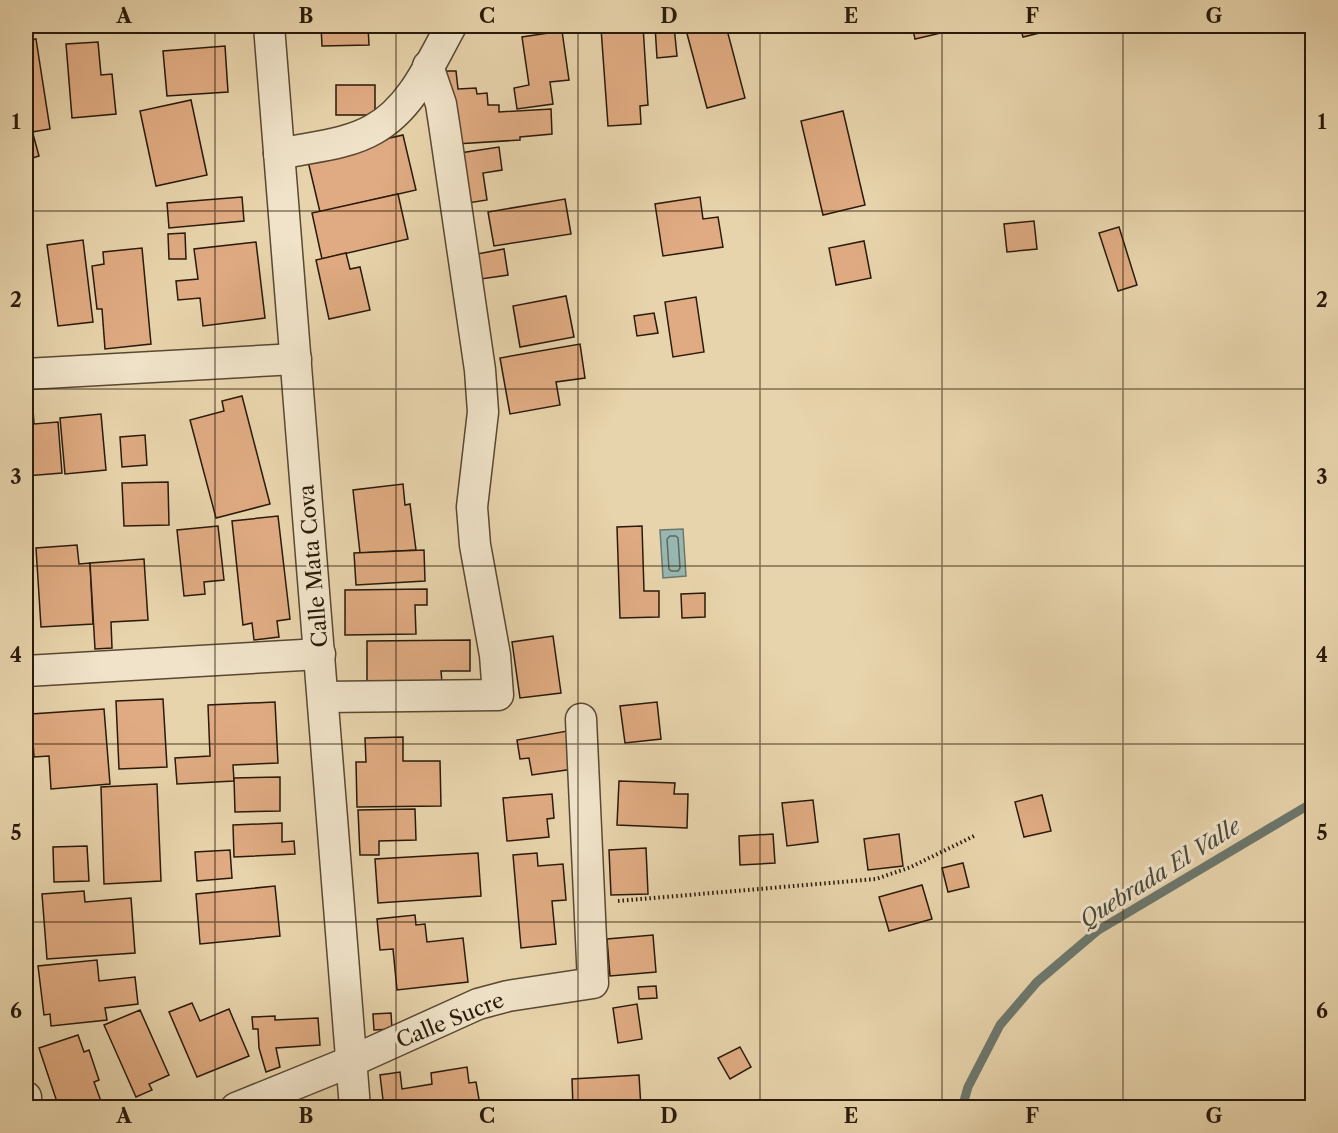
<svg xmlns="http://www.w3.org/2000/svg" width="1338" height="1133" font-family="'Libre Caslon Text',serif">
<rect width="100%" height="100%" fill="#e8d4ac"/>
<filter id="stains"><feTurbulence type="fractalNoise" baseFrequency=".00333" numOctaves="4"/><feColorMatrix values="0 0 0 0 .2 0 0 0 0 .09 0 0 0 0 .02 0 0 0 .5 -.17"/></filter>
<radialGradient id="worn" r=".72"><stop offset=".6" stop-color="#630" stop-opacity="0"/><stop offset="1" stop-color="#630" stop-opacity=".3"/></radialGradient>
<path fill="#98b7b0" stroke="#6c786e" stroke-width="1.5" d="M683,529L686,576L663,578L660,530Z"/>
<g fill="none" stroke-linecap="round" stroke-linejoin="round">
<path stroke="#60685d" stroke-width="1.5" d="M670,536H676L678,538L680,568L678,571H671L669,569L667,539Z"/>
<path stroke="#6c786e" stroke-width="9" d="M962,1108L968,1087L1000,1025L1037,982L1097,931L1312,803"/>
</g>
<g fill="#e0ab82" stroke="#291a0a" stroke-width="1.5">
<path d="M321,26H368L369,45L322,46Z"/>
<path d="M643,26L648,105L640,106L641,124L608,126L601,28Z"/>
<path d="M655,26H674L677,56L657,58Z"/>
<path d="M704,26H726L745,98L707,108L686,30Z"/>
<path d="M912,26H939L941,33L915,39Z"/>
<path d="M1020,26H1068L1023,37Z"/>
<path d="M562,31L569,80L550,82L553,104L517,109L514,88L529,85L522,37Z"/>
<path d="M36,39L50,129L26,133V41Z"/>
<path d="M98,42L101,75L112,74L116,114L72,118L66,44Z"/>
<path d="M225,46L228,92L167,96L163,51Z"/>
<path d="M444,71H456L458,89L476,88L477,94L487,93L488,105H499V112L551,109L552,134L520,137V140L456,144Z"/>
<rect x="336" y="85" width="39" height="30"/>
<path d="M191,100L207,175L156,186L140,111Z"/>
<path d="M843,111L865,205L823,215L801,121Z"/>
<path d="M33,134L39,156L26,160V135Z"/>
<path d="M403,135L416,190L320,212L307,157Z"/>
<path d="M499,147L502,170L483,173L487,200L468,203L460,153Z"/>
<path d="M26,164L33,192L26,194Z"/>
<path d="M398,194L408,239L322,259L312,213Z"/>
<path d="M242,197L244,221L169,228L167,203Z"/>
<path d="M700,197L703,219L718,217L723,247L663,256L655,204Z"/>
<path d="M565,199L571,234L494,246L488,212Z"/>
<path d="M1034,221L1037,249L1007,252L1004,224Z"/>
<path d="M1119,227L1137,285L1118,291L1099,233Z"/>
<path d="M185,233L186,259H169L168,234Z"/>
<path d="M83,240L93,322L58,326L47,245Z"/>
<path d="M864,241L871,278L836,285L829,248Z"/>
<path d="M256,242L265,318L203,326L200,298L178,300L176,281L198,279L194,249Z"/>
<path d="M142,248L151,344L105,349L102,309H97L92,266L104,264L103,252Z"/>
<path d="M504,249L508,275L481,279L477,254Z"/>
<path d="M346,253L350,269L360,267L370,310L329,319L316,260Z"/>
<path d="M566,296L574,337L520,347L513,306Z"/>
<path d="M696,297L704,352L673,357L665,302Z"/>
<path d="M654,313L658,333L637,336L634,316Z"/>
<path d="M580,344L585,378L556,382L560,405L510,414L500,358Z"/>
<path d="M242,396L270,504L216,518L190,420L224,411L222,401Z"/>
<path d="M26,410H33L34,424L58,422L62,473L26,476Z"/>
<path d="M101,414L106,470L65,474L60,418Z"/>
<path d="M145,435L147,465L122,467L120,437Z"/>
<path d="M168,482L169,525L124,526L122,483Z"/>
<path d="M403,484L405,505L410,504L416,550L360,553L353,490Z"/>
<path d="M278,516L290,619L277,621L279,637L254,640L252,623L243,625L232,521Z"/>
<path d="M218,526L224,580L204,582L205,594L184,596L177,530Z"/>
<path d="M642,526L644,591H659V617L620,618L617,527Z"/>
<path d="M77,545L79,564L90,563L93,624L41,627L36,548Z"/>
<path d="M424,550L425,581L356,585L354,553Z"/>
<path d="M144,559L148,620L111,622L112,648L95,649L90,563Z"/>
<path d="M427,589V605H415L416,634L345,635V590Z"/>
<path d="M705,593V617L682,618L681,594Z"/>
<path d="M553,636L561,693L520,698L512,642Z"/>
<path d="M470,640V671H441L442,682H367V641Z"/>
<path d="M163,699L167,767L119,769L116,701Z"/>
<path d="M275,702L278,763L233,765L234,781L177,784L175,758L210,756L208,705Z"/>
<path d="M657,702L661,739L625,743L620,706Z"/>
<path d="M104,709L110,784L51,789L49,756L34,757L31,714Z"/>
<path d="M567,731L573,769L532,775L529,758L520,759L517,740Z"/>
<path d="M403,737V761H440L441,806L357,807L356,762H366L365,738Z"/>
<path d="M280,777V811L235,812L234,778Z"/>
<path d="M619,781L675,783L674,794H688L687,828L617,825Z"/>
<path d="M157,784L161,881L104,884L101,787Z"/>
<path d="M552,794L554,818L547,819L549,837L507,841L503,798Z"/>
<path d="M1042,795L1051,831L1024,837L1015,802Z"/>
<path d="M813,800L818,842L787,846L782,803Z"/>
<path d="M415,809L416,840L379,841V855H360L358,810Z"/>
<path d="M282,823V842L294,841L295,854L234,857L233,825Z"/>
<path d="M773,834L775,863L740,865L739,836Z"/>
<path d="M899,834L903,866L868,870L864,839Z"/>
<path d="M87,846L89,881L54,882L53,847Z"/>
<path d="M646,848L648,894L611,895L609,850Z"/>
<path d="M230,850L232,878L197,881L195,852Z"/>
<path d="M478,853L481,896L378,903L375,859Z"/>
<path d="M537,853L538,866L563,864L566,900L552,901L556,944L521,948L513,855Z"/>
<path d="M963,863L969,887L948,892L942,868Z"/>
<path d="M922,885L932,919L889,931L879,897Z"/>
<path d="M275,886L280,936L200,944L196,894Z"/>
<path d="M84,891L85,902L131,898L135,953L47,959L42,894Z"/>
<path d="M415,915L416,925L425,924L427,942L463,938L468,982L397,990L393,949L380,950L377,919Z"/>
<path d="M653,935L656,972L610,976L607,939Z"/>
<path d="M97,960L99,981L135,977L138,1004L105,1008L107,1020L51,1026L50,1014L44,1015L38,966Z"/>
<path d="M656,986L657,998L639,999L638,987Z"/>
<path d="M192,1003L200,1021L229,1009L249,1056L197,1077L169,1012Z"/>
<path d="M637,1004L642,1039L618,1043L613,1008Z"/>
<path d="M140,1010L169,1075L149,1084L152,1090L136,1097L104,1025Z"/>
<path d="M391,1013L392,1029L374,1030L373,1014Z"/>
<path d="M275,1016V1020L318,1018L320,1045L276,1048L280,1067L266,1072L259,1048L258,1029H253L252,1017Z"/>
<path d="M78,1035L84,1052L89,1050L99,1080L94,1082L102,1104L93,1108H59L39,1048Z"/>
<path d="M740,1047L751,1067L730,1079L718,1058Z"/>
<path d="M467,1067L469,1083L476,1082L480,1105L466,1108H384L380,1075L400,1072L402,1089L432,1084L431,1073Z"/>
<path d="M639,1075L641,1108H573L572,1079Z"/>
</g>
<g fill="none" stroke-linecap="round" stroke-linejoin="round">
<defs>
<g id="street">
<path d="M269,26L355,1108"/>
<path d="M279,154C310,147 347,145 374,129C412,108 431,62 451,26"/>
<path d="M26,374L296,359"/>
<path d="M26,671L320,654"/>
<path d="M324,697L498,695L495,655L475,545L472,507L483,412L480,370L445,130L441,104L428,66"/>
<path d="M26,1097V1108"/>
<path d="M236,1108L352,1061L478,1004L508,996L593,983L581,719"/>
</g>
</defs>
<use href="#street" stroke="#594832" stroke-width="33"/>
<path stroke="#291a0a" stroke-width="4" stroke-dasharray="1.5 3" stroke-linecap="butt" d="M618,901L876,879L911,867L976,835"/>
<use href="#street" stroke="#f0e3c9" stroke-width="30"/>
</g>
<path fill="none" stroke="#291a0a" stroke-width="1.5" stroke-opacity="0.55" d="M215,26V1108M396,26V1108M578,26V1108M760,26V1108M942,26V1108M1123,26V1108M26,211H1312M26,389H1312M26,566H1312M26,744H1312M26,922H1312"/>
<g text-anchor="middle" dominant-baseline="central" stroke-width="6" stroke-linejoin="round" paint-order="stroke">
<g font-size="21" fill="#291a0a" stroke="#f0e3c9">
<text transform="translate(313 566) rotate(-95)">Calle Mata Cova</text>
<text transform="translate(450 1020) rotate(-22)">Calle Sucre</text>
</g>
<g font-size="22" font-style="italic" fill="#4a493c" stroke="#f0e3c9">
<text transform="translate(1160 873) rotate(-32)">Quebrada El Valle</text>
</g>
</g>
<rect width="1338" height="1133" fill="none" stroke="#e8d4ac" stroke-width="66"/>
<rect x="33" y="33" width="1272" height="1067" fill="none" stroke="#291a0a" stroke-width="2"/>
<g font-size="20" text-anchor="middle" font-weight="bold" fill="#291a0a">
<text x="124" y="23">A</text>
<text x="306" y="23">B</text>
<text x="487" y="23">C</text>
<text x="669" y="23">D</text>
<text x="851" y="23">E</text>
<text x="1032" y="23">F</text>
<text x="1214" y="23">G</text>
<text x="16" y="129">1</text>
<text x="1322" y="129">1</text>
<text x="16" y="307">2</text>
<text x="1322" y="307">2</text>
<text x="16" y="484">3</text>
<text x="1322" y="484">3</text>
<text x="16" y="662">4</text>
<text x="1322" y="662">4</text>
<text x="16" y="840">5</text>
<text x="1322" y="840">5</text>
<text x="16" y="1018">6</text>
<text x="1322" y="1018">6</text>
<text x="124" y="1123">A</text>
<text x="306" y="1123">B</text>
<text x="487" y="1123">C</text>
<text x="669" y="1123">D</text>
<text x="851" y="1123">E</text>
<text x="1032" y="1123">F</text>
<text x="1214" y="1123">G</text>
</g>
<rect width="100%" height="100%" filter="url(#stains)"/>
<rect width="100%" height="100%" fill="url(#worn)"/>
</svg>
